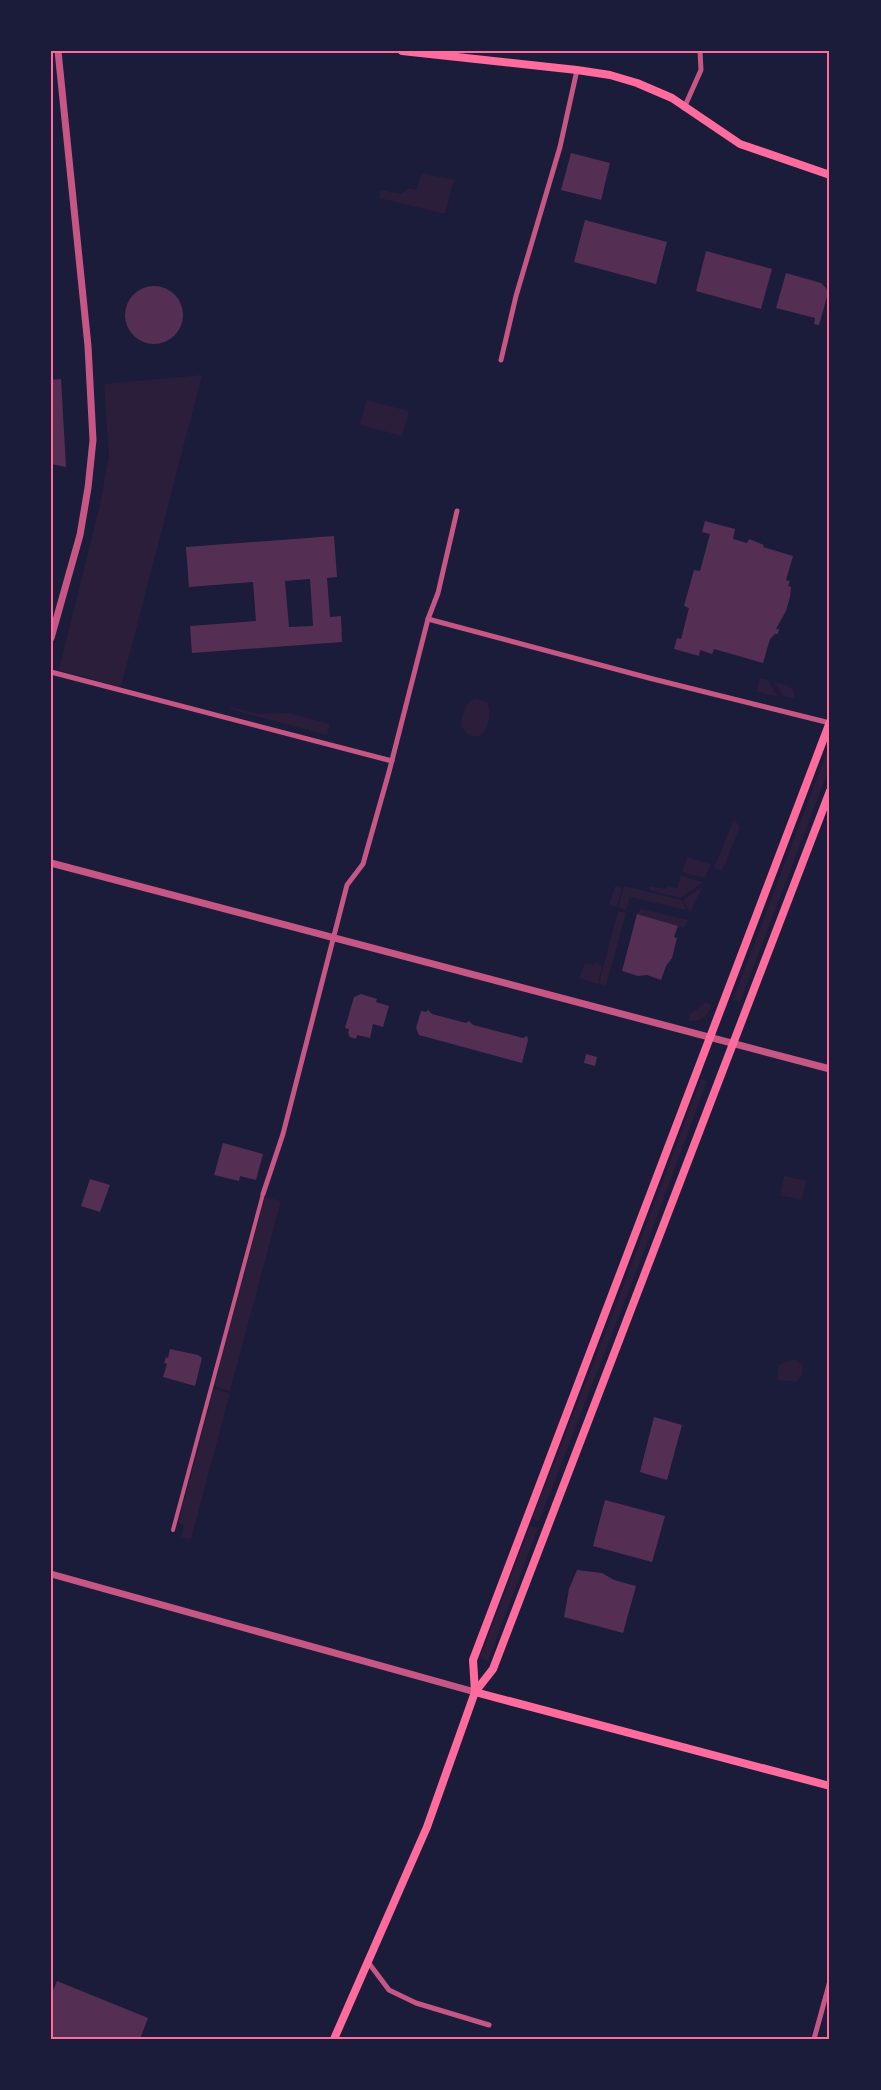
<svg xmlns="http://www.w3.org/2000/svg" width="881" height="2090" font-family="'Crimson Pro',serif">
<rect width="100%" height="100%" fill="#1b1b3a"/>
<g fill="#2a1e3b">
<path d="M422,173L454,180L445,214L379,198L381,190L401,194L410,188L416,190Z"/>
<path d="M202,375L121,687L59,670L100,504L109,456L104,384Z"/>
<path d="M366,400L409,411L402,436L360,425Z"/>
<path d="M760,678L768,680L778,697L756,691Z"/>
<path d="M774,682C785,685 795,685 795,699L783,696Z"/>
<path d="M476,699L487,702C492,710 489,733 479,736C476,737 471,736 468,735L461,726C463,715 464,701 476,699Z"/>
<path d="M231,707L258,714L289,713L330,724L327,735L230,709Z"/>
<path d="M827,752L830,753V766L740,1002L733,1000Z"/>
<path d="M734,819L740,827L722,871L714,868Z"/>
<path d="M687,857L711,864L705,878L682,872Z"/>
<path d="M681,876L703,882L681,898L649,890L650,886L666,889L668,886L677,888Z"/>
<path d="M615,886L622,888L617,907L609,905Z"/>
<path d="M624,886L682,900L686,910L630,897L626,910L618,908Z"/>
<path d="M703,886L690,913L683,900Z"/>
<path d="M641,909L688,920L684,928L637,914Z"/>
<path d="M618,911L626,913L606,986L599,983Z"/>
<path d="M596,961L602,967L598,984L579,978L585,963L594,965Z"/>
<path d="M706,1002L712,1005C708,1016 700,1024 688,1020L690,1014Z"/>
<path d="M701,1079L707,1081L640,1262L539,1521L532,1519L614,1311Z"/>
<path d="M784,1176L806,1181L802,1200L780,1195Z"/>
<path d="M265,1197L281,1201L230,1391L214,1386Z"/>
<path d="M794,1359L803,1366L802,1375L796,1382L777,1380L779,1365Z"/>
<path d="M214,1389L230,1393L191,1539L181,1537L184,1525L178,1523Z"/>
<path d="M530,1526L538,1528L488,1661L480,1658Z"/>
</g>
<g fill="#542f53" fill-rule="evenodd">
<path d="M571,153L610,163L601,200L561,190Z"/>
<path d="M585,220L667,242L656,284L574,262Z"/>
<path d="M706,251L772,269L761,309L696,291Z"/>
<path d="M786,273L821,283L826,288L828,293L819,325L814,324L815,318L776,308Z"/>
<circle cx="154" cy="315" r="29"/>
<path d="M61,379L66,467L51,464V380Z"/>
<path d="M705,521L735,529L733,539L747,543L749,539L764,545L763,547L793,556L786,580L790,581L788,586L791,587L790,597L786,611L776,629H779L778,634H775L770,639L763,663L714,649L712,654L700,650L699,656L674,649L677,638L681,639L689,608L684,606L694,570L700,571L710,534L702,532Z"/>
<path d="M334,536L337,577L327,578L330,617L341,616L342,642L192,653L190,626L256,621L253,582L189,587L186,547ZM310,579L313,626L289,627L285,581Z"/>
<path d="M637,914L678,926L674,937L677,938L672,958L666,966L661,980L647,975L638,976L622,971Z"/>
<path d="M361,994L377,999L376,1002L389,1006L383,1027L373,1024L370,1038L357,1035L356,1039L350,1037L348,1033L349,1029L345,1028L354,997Z"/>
<path d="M428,1010L432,1014L466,1023L469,1021L473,1025L523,1038L527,1036L528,1040L522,1063L419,1035L416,1028L421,1011L426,1012Z"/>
<path d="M586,1054L597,1057L595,1066L584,1063Z"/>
<path d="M223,1143L263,1154L256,1180L240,1176L239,1181L214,1175Z"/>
<path d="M90,1179L110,1185L100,1212L81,1206Z"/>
<path d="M170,1349L198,1355L202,1358L195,1386L163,1377L167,1364L164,1363L166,1357L168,1358Z"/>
<path d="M654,1417L682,1425L667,1480L640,1472Z"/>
<path d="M605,1500L665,1516L652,1562L593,1546Z"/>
<path d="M577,1570L602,1573L614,1580L636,1586L623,1633L564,1617L569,1589Z"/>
<path d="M57,1981L148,2018L140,2039H51V1995Z"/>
</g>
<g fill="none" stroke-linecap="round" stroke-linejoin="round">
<path stroke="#c65784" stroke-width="4" d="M173,1530L263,1194"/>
<g stroke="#c65784" stroke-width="5">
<path d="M684,108L701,70L700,51"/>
<path d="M501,360L516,296L560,147L577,70"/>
<path d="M428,619L649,678L830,723"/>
<path d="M51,672L392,761"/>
<path d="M263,1194L283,1134L347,885L363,864L389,772L428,619L438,593L457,511"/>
<path d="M368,1962L389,1990L416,2003L489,2025"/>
<path d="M814,2039L830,1981"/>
</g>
<g stroke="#c65784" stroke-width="7">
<path d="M51,638L80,535L88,488L93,440L88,346L58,51"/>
<path d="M51,863L830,1069"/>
<path d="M51,1574L475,1692"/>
</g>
<g stroke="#ff6b9d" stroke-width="8">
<path d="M402,51L577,70L610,75L637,83L672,98L740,144L830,175"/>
<path d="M475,1692L830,1786"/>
</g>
<g stroke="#ff6b9d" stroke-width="8">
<path d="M475,1692L493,1669L830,791"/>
<path d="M334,2039L427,1827L475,1692L473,1660L830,722"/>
</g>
</g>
<rect width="881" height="2090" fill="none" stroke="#1b1b3a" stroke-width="105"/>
<rect x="52" y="52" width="776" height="1986" fill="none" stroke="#ff6b9d" stroke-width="2"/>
</svg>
